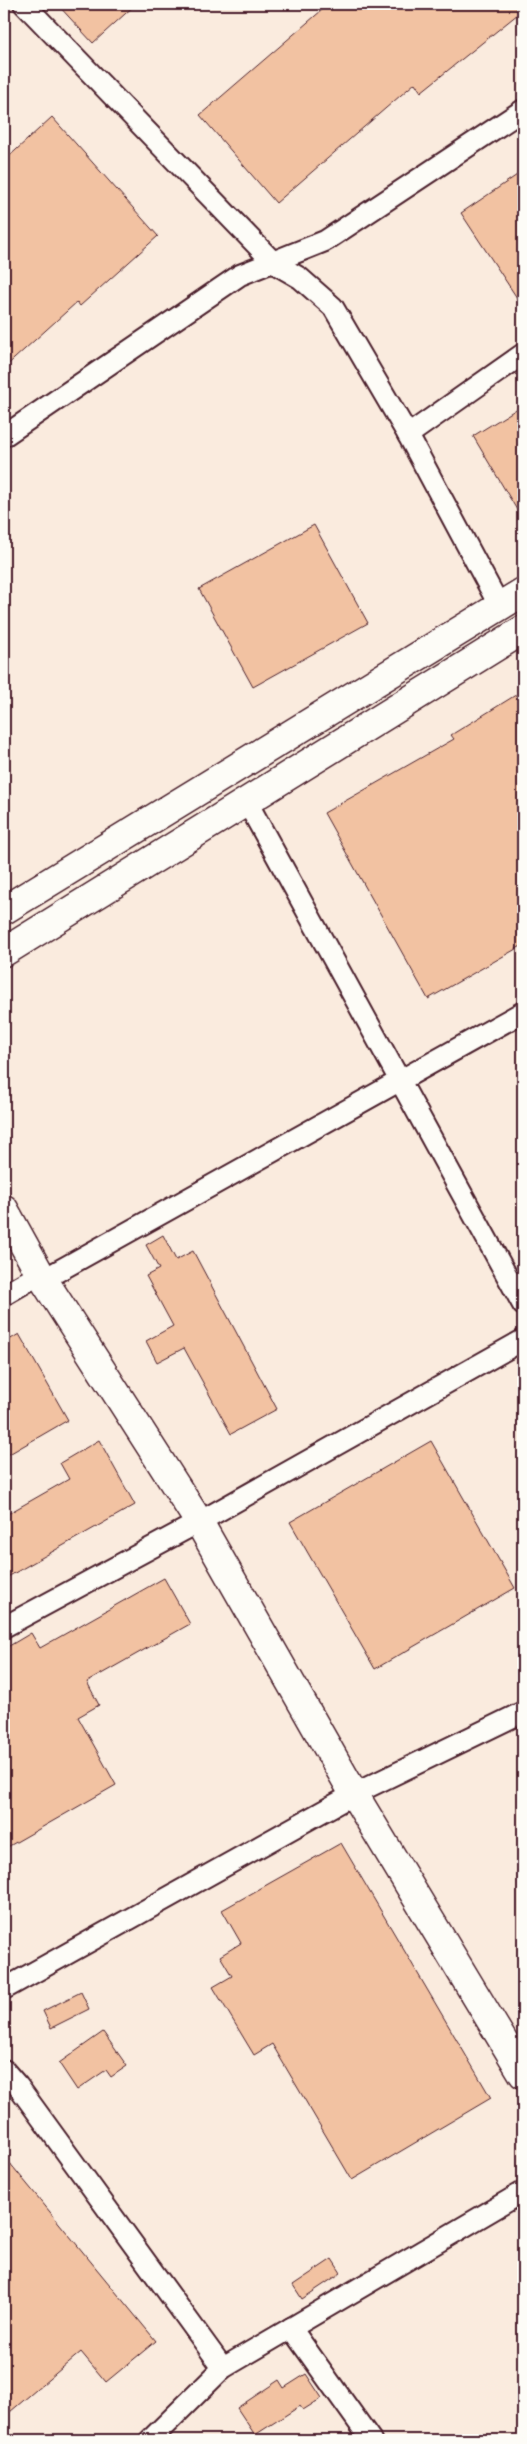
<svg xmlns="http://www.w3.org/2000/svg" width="527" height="2444" font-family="Itim,sans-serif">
<rect width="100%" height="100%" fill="#fdfcf7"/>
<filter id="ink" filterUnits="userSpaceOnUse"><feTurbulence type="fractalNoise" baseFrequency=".02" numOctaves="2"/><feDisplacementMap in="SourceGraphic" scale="10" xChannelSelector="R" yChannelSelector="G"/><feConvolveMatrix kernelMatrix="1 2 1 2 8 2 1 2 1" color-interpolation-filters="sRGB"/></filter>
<g filter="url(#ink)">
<rect fill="#faebde" x="4" y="4" width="519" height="2436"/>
<g fill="#f2c2a2" stroke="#4a1f2b">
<path d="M57,4H136L93,43Z"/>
<path d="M329,4H523V10L421,92L415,83L276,203L200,115Z"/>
<path d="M52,117L158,236L80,306L77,302L4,368V161Z"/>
<path d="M523,171V307L461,213Z"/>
<path d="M523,405V520L473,436Z"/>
<path d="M314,525L368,623L253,687L199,589Z"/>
<path d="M519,693L523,701V945L428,999L324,813L454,739L451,735Z"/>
<path d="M163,1235L176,1260L193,1251L277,1409L231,1434L184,1348L157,1362L146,1341L173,1326L146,1276L159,1269L146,1245Z"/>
<path d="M19,1334L68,1420L4,1457V1343Z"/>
<path d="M99,1440L135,1505L4,1579V1516L69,1479L60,1463Z"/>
<path d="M431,1441L515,1588L375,1669L290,1522Z"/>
<path d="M164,1578L190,1624L87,1682L99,1705L78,1717L116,1785L4,1849V1649L31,1633L40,1648Z"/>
<path d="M341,1843L491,2098L352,2180L272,2044L254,2055L213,1987L232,1976L220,1956L241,1943L222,1910Z"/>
<path d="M81,1992L89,2009L51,2028L43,2011Z"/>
<path d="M103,2032L127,2066L111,2077L106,2070L77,2090L59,2063Z"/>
<path d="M4,2156L156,2341L106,2382L81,2352L4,2417Z"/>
<path d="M332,2259L341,2273L302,2299L293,2285Z"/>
<path d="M306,2374L322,2398L303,2410L300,2406L255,2435L237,2408L279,2380L284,2388Z"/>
</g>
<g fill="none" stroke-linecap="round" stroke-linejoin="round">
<defs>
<g id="street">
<path d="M24,4L274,263L300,278L333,307L408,435L500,607"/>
<path d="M408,435L523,354"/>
<path d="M4,436L240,275L325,241L523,110"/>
<path d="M247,802L523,1305"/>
<path d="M44,1279L523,1012"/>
<path d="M4,1295L40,1274"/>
<path d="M4,1627L199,1522L523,1340"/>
<path d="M4,1989L354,1794L523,1712"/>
<path d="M4,2070L18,2086L223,2368"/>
<path d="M291,2328L371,2440"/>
<path d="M150,2440L223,2368L523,2192"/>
</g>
<path id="secondary" d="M4,1209L40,1274L199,1522L354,1794L523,2074"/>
<g id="primary">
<path d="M4,910L523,592"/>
<path d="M4,952L523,630"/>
</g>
</defs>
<use href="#street" stroke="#4a1f2b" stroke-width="24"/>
<use href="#secondary" stroke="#4a1f2b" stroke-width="31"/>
<use href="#primary" stroke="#4a1f2b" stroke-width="31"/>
<use href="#street" stroke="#fdfcf7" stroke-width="20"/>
<use href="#secondary" stroke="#fdfcf7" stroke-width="28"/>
<use href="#primary" stroke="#fdfcf7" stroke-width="28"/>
</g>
</g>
<rect width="527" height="2444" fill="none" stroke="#fdfcf7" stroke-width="20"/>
<rect x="10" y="10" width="507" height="2424" fill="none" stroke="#4a1f2b" stroke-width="2" filter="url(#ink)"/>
</svg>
